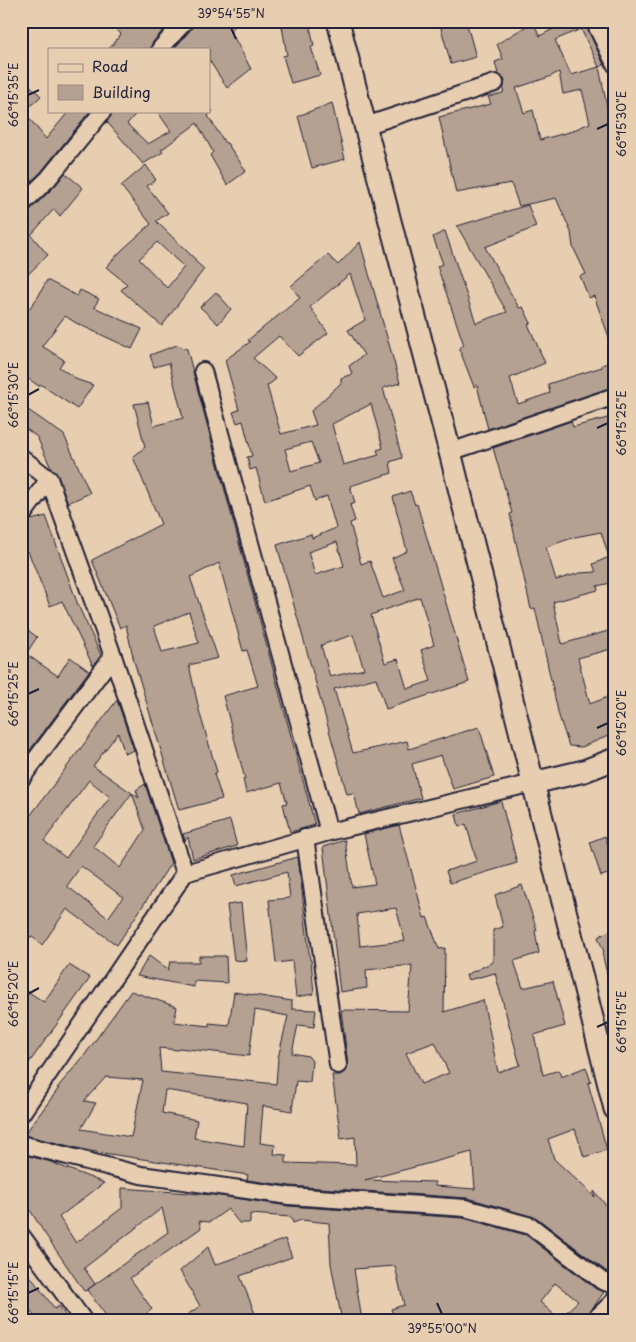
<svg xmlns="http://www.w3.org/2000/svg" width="636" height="1342" font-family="'Playpen Sans',sans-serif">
<rect width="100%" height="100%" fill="#e8ceb0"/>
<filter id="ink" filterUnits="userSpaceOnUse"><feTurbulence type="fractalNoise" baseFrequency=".02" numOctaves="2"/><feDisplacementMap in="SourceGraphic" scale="10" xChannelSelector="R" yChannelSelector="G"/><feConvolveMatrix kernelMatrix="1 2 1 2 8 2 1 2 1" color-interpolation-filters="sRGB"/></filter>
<g filter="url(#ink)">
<g fill="#b4a191" stroke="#22223b" fill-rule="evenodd">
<path d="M107,21H171L153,42L150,49H109L121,34Z"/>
<path d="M195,21H242L230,30L251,69L227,88L209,60V49H174L192,28Z"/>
<path d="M281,21H309L314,46L311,47L320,75L291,83L283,56L287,55Z"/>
<path d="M439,21H466L476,57L451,64Z"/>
<path d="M568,21H584L604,65L599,67L615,146V347L613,348L594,296L589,298L580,276L586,274L573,247L571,232L556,198L519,206L511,183L456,193L439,117L491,104L488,97L503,93L505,80L498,74L495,62L503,59L497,44L533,22L540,36ZM581,29L599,67L571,75L555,40ZM559,72L563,94L582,90L590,123L569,132L540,140L533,110L524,113L516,88L549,77Z"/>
<path d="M605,21H615V41Z"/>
<path d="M21,77L41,96L24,112L46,139L69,111H90L41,172L21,191Z"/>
<path d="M332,103L345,159L312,168L298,116Z"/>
<path d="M113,111H138L127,124L148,144L171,131L157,111H213L208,116L225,143H227L246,171L227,185L210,155L213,152L197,123L161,150L163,152L143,164L107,122Z"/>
<path d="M146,165L156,180L147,186L168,213L156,221L196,260L195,261L204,269L162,326L121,290L127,284L106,267L122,250L151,224L121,186ZM157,242L184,267L167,288L139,259Z"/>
<path d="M65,173L83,188L60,216L54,209L31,235L48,255L21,281V215L28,212L55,186Z"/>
<path d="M528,205L536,227L485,247L519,308L523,307L531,323L528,324L545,363L510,378L518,404L550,393L548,384L602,367V365L615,360V386L488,429L477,385L474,387L459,348L464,345L437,266L443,264L433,237L445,231L476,323L507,312L457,226Z"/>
<path d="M360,242L400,383L383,388L402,458L390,462L392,473L350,486L355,503L350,505L355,521L350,523L361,564L370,561L383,598L405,590L392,558L407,551L393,497L410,491L415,505L417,504L469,682L386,709L376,678L334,689L353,753L407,741L409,749L479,727L494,777L453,789L441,755L412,764L421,798L359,814L354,793L347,794L277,545L311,534L312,538L336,528L327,496L315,501L310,486L265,501L256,468L250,470L247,457L252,456L243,421L237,423L233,412L239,410L225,360L250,342L248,340L300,298L291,286L328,255L338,265ZM350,274L365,320L348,330L364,355L349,366L352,374L341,378V383L311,411L316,425L281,434L267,386L276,379L253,358L279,336L298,356L328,333L310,307ZM371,404L383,448L377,450L379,455L343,465L332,424ZM311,442L319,463L291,471L285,449ZM337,542L344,566L315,575L308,552ZM420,597L434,645L421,650L431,681L407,689L398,659L385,663L371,615ZM353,635L364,669L330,677L321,645Z"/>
<path d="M47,280L77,296L80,290L99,299L94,307L142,329L132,349L76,323L65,316L42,346L64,360L59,367L78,380L93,385L77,409L40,384L39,386L21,374V319L38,297Z"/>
<path d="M216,292L231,309L218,324L200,307Z"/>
<path d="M177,345L187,349L193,372L315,825L290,832L283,804L287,803L281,783L246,793L243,779H245L223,696L258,686L247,650L243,651L219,563L190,577L218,658L189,665L200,714L217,772L214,774L222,799L179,810L134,661L126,625L120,628L92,560L161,524L133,457L145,447L134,404L148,402L154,426L183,418L169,363L154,367L150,355ZM189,612L199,643L162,652L154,626Z"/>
<path d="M21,405L64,435L90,493L68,503L58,476L51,468L37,437L21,425Z"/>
<path d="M615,416V582L597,586L598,590L553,602L562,644L615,629V648L578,658L590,704L615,694V733L582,747L569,746L559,716L535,608L531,609L517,547L510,514L512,513L493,448L571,421L573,427ZM601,532L609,557L593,564L596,572L580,573L556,580L546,547L575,537Z"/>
<path d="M46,516L78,605L101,655L93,666L62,601L50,606L28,551L21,560V527L25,526L31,520Z"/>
<path d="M21,625L37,637L26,654L58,676L70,657L89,671L21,762Z"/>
<path d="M117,700L134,750L125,754L118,733L93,766L139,798L136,790L145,784L171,863L117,945L67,909L42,945L31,936L21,948V828ZM89,780L110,797L66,858L44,841ZM132,793L145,830L120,868L93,846ZM81,866L123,897L108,918L67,886Z"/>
<path d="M501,801L517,863L450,883L446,871L477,861L466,824L459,827L456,814Z"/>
<path d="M230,820L237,846L193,859L188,837L185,841L183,834Z"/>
<path d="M399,825L424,918L427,917L439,949L445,948L444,1012L483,1000L498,1072L520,1065L495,973L468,980L466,975L493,962V930L503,927L495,895L522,885L537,930L535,931L539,953L514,961L523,988L553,981L565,1026L534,1035L543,1075L559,1070L561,1077L586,1067L591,1082L588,1083L607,1150L584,1157L575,1129L548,1139L554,1159L595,1197L594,1191L615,1216V1274L607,1272L537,1218L468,1198L290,1186L247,1180L248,1175L90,1151L24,1135L59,1088H57L84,1056L131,991L177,1007L174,1022L209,1026V1023L229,1025L234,992L292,1001V1009L316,1010L314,1027L298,1025L292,1053L308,1056L312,1061L310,1082L296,1081L292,1111L263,1106L260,1143L275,1145L274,1154L286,1155V1163L356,1165L355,1137L341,1139L332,1075H340L347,1070L348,1064L341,1010L408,1011L412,965L366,970L367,988L340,992L323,847L345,840L352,887L375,884L364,834ZM396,908L405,941L360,946L357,914ZM255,1010L288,1016L278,1058L276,1084L161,1072L159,1048L178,1050L179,1048L249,1056ZM435,1042L449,1073L421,1084L406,1053ZM106,1077L143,1080L131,1137L81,1129L96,1103L84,1101ZM165,1090L247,1103L244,1146L194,1138L197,1120L162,1113ZM472,1152L475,1189L435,1186V1182L365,1180Z"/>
<path d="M605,836L609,848L615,846V872L601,876L590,842Z"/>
<path d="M298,857L310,960H311L314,994L296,997L292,961L276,963L269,900L290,898L287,872L236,886L233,875Z"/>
<path d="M241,903L247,961L234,960L227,905Z"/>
<path d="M615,928V986H610L602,953L604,952L598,937Z"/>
<path d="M149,956L168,970L170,962H199V956H226L227,983L194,981V987L137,976Z"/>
<path d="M69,965L90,978L21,1074V987L44,1002Z"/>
<path d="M21,1154L48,1161L104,1183L59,1217L76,1243L122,1208V1188L214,1195L288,1206L463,1218L526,1235L596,1289L604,1292L595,1305L586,1314L583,1321H395L391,1309L404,1305L395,1266L354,1269L362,1321H342L331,1264L329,1223L301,1220L293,1223L291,1217L250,1214V1223H239L228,1209L210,1222L199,1221L201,1228L130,1278L152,1309L144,1316L148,1321H110L87,1290L84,1291L45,1234L30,1210L21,1200ZM162,1208L168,1232L87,1290L95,1284L84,1268ZM555,1283L578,1301L559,1319L540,1302Z"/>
<path d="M285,1239L292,1257L240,1276L258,1321H178L200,1306L180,1271L208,1247L215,1265Z"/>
<path d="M21,1264L55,1309L59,1306L69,1321H38L21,1297Z"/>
</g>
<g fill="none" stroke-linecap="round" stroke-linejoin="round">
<defs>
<g id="minor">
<path d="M594,21L615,64"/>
<path d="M160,49L185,21"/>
<path d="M365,126L495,83"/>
<path d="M21,205L48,179L103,111"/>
<path d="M203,371L329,832"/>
<path d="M450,452L615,396"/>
<path d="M21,457L49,479L113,656L185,873"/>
<path d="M21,517L49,479"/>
<path d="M21,779L113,656"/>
<path d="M305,838L338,1065"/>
<path d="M21,1114L185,873L329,832L533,783"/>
<path d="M21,1144L141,1175L289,1196L465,1208L531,1226L602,1281L615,1285"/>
<path d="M21,1235L84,1321"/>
<path d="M593,1321L615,1300"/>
</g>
<g id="major">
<path d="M338,21L450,452L615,1109"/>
<path d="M533,783L584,771L615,759"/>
</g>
</defs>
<use href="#minor" stroke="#22223b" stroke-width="20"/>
<use href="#major" stroke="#22223b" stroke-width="25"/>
<use href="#minor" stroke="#e8ceb0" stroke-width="16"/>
<use href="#major" stroke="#e8ceb0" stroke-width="21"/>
</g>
</g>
<path fill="none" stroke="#22223b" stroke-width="2" d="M231,28L236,39M28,95L39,90M597,129L608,124M28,395L39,389M597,428L608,423M28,694L39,689M597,728L608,723M28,994L39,988M597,1027L608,1022M28,1293L39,1288M437,1303L442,1314"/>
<rect width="636" height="1342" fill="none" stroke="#e8ceb0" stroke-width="55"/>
<rect x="48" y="48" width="162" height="65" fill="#e8ceb0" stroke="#998981"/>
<rect x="58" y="64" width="25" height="8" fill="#e8ceb0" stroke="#998981"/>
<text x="92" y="72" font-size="15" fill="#22223b">Road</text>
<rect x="58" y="85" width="25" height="15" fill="#b4a191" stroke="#998981"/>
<text x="92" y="98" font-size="15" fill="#22223b">Building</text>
<rect x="28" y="28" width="580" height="1286" fill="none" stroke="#22223b" stroke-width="2"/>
<g font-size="12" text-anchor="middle" fill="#22223b">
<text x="231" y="18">39°54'55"N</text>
<text transform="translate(14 95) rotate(-90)" y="4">66°15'35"E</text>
<text transform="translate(622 124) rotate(-90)" y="4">66°15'30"E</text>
<text transform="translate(14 395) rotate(-90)" y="4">66°15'30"E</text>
<text transform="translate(622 423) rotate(-90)" y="4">66°15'25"E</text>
<text transform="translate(14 694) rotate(-90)" y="4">66°15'25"E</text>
<text transform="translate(622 723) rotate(-90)" y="4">66°15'20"E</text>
<text transform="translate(14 994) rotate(-90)" y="4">66°15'20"E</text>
<text transform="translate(622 1022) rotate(-90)" y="4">66°15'15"E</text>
<text transform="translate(14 1293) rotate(-90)" y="4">66°15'15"E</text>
<text x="442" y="1333">39°55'00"N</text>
</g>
</svg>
